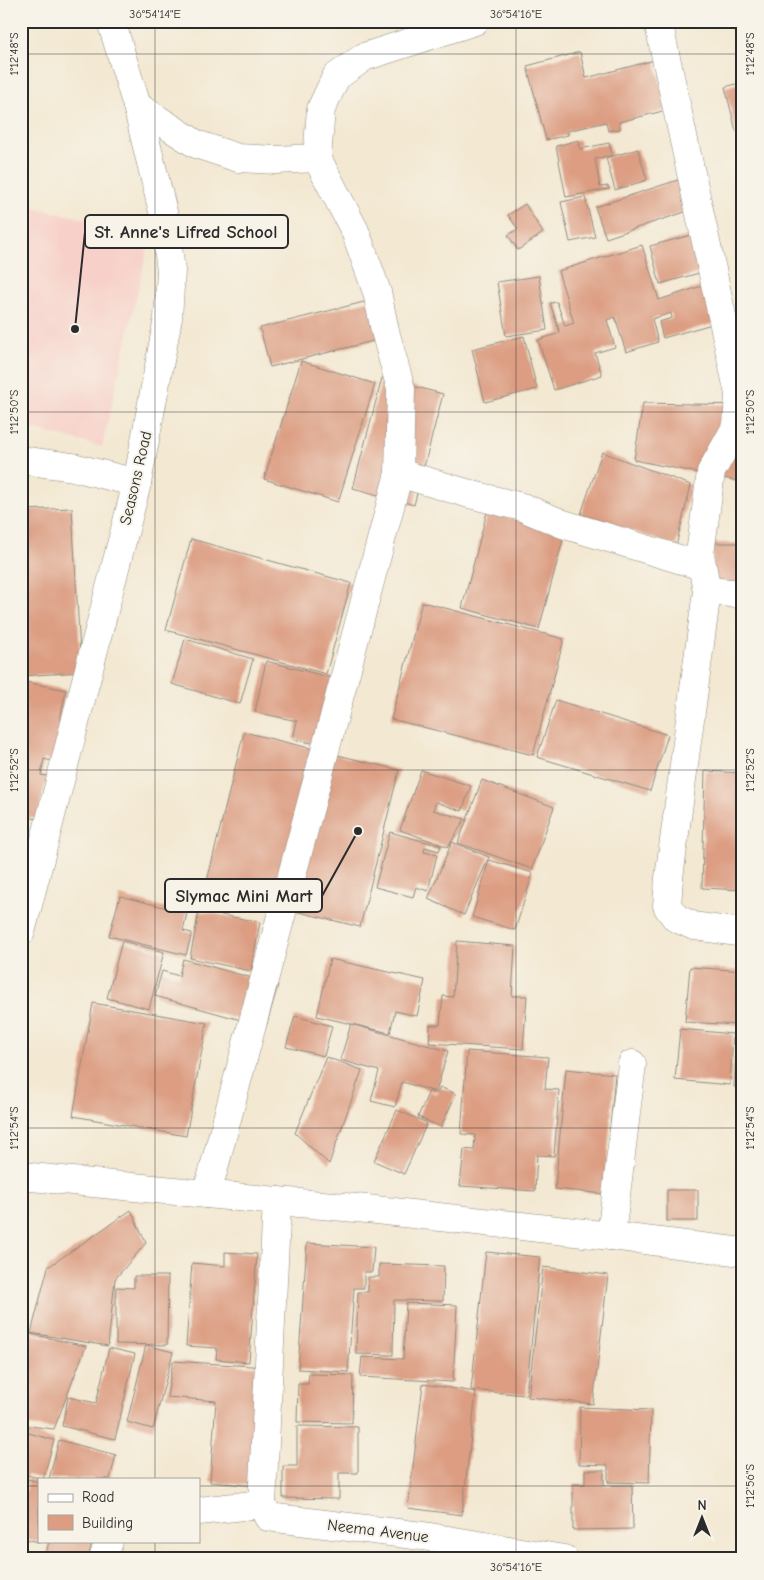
<svg xmlns="http://www.w3.org/2000/svg" width="764" height="1580" font-family="'Comic Neue',sans-serif">
<rect width="100%" height="100%" fill="#f7f3e8"/>
<filter id="ink" filterUnits="userSpaceOnUse"><feTurbulence type="fractalNoise" baseFrequency=".02" numOctaves="2"/><feDisplacementMap in="SourceGraphic" scale="10" xChannelSelector="R" yChannelSelector="G"/><feConvolveMatrix kernelMatrix="1 2 1 2 8 2 1 2 1" color-interpolation-filters="sRGB"/></filter>
<filter id="wash" filterUnits="userSpaceOnUse"><feTurbulence type="fractalNoise" baseFrequency=".0096" numOctaves="4" result="noise"/><feDisplacementMap in="SourceGraphic" scale="20" xChannelSelector="R" yChannelSelector="G"/><feGaussianBlur stdDeviation="1.12" result="paint"/><feColorMatrix in="noise" values="0 0 0 0 0 0 0 0 0 0 0 0 0 0 0 0 0 1.4 0 .05"/><feComposite in="paint" operator="in"/></filter>
<g filter="url(#wash)">
<rect width="100%" height="100%" fill="#f3e8d2"/>
<path fill="#f7d1c9" d="M21,205L151,233L102,447L21,426Z"/>
<g id="blocks">
<g fill="#dc9d82">
<path d="M743,27V57H742L735,29Z"/>
<path d="M580,52L586,78L655,60L667,110L619,122L620,129L608,131L606,122L567,131L568,135L546,140L527,66Z"/>
<path d="M743,82V130L736,131L725,87Z"/>
<path d="M579,140L580,149L609,143L612,155L595,159L600,187L608,186L609,189L566,197L556,146Z"/>
<path d="M638,149L647,180L615,190L606,158Z"/>
<path d="M681,179L691,210L606,238L595,207Z"/>
<path d="M585,197L595,237L570,242L561,202Z"/>
<path d="M525,204L543,233L518,250L508,235L518,229L508,215Z"/>
<path d="M714,229L724,266L660,284L650,246Z"/>
<path d="M642,245L659,300L714,282L726,320L663,338L659,322L672,318L671,313L652,319L658,342L626,352L615,317L607,320L615,347L595,353L602,375L554,390L538,340L560,333L550,303L557,302L565,326L574,323L558,271Z"/>
<path d="M539,276L547,330L506,336L497,282Z"/>
<path d="M384,297L393,336L270,367L260,328Z"/>
<path d="M524,336L537,389L485,402L472,349Z"/>
<path d="M301,361L375,384L338,502L264,479Z"/>
<path d="M382,378L443,394L414,505L353,488Z"/>
<path d="M643,403L743,405V482L634,460Z"/>
<path d="M602,452L691,485L676,546L581,514Z"/>
<path d="M72,508L81,672L21,676V531L26,530L25,510Z"/>
<path d="M487,512L565,532L539,629L462,608Z"/>
<path d="M191,539L351,583L326,674L166,630Z"/>
<path d="M713,543H743V587L713,586Z"/>
<path d="M422,602L564,639L533,755L391,719Z"/>
<path d="M185,639L253,659L240,704L172,684Z"/>
<path d="M266,661L345,681L330,747L293,739L297,721L255,712Z"/>
<path d="M21,681L66,690L60,719L65,721L55,762L44,759L41,775L47,776L37,819L28,817L22,842Z"/>
<path d="M556,700L668,735L650,791L537,757Z"/>
<path d="M244,732L399,770L360,927L205,889Z"/>
<path d="M421,770L471,786L462,811L436,802L433,810L465,819L448,847L400,830Z"/>
<path d="M705,771L743,773V890L702,888Z"/>
<path d="M482,780L554,807L532,869L458,843Z"/>
<path d="M390,832L441,846L439,851L425,847L424,852L437,855L428,891L416,887L413,897L375,887Z"/>
<path d="M452,842L489,857L464,915L428,899Z"/>
<path d="M21,843L32,846L21,887Z"/>
<path d="M489,860L533,873L515,930L472,917Z"/>
<path d="M120,896L187,913L183,931L192,933L186,955L109,936Z"/>
<path d="M199,911L260,922L251,971L190,958Z"/>
<path d="M122,941L164,952L149,1009L107,998Z"/>
<path d="M457,941L515,946L512,996H527L523,1049L429,1043L430,1025H440L443,996L453,997Z"/>
<path d="M183,959L278,985L266,1027L155,996L162,971L179,976Z"/>
<path d="M330,959L425,980L417,1016L395,1011L390,1033L317,1016Z"/>
<path d="M690,967L743,971L739,1025L685,1022Z"/>
<path d="M93,1003L207,1023L186,1136L73,1116Z"/>
<path d="M295,1016L332,1026L324,1056L286,1047Z"/>
<path d="M351,1024L448,1051L436,1092L402,1082L395,1107L371,1101L379,1071L340,1060Z"/>
<path d="M680,1029L733,1034L730,1085L675,1080Z"/>
<path d="M737,1034L743,1035V1088L734,1087Z"/>
<path d="M467,1051L548,1057L545,1089L559,1090L554,1156L537,1155L535,1191L460,1186L464,1149L474,1150L475,1135L461,1134Z"/>
<path d="M326,1057L362,1070L329,1164L295,1133Z"/>
<path d="M566,1069L615,1074L604,1194L555,1189Z"/>
<path d="M440,1087L456,1094L441,1127L418,1117L429,1091L437,1094Z"/>
<path d="M397,1110L427,1123L404,1174L374,1161Z"/>
<rect x="667" y="1190" width="31" height="31"/>
<path d="M131,1210L146,1243L115,1279L108,1346L31,1333L48,1267Z"/>
<path d="M307,1243L374,1247L372,1272H364V1288H354L348,1372L298,1369Z"/>
<path d="M225,1252L257,1254L249,1362L216,1359L217,1348L186,1346L192,1263L225,1266Z"/>
<path d="M486,1252L540,1257L526,1395L471,1390Z"/>
<path d="M379,1264L444,1266L443,1301L394,1300L393,1355L356,1354L358,1292H368V1277H379Z"/>
<path d="M543,1267L608,1275L593,1404L528,1397Z"/>
<path d="M134,1276H168L167,1345L116,1344V1287L134,1288Z"/>
<path d="M406,1303L457,1305L453,1382L360,1377L362,1357L403,1359Z"/>
<path d="M21,1332L86,1346L54,1429L21,1425Z"/>
<path d="M146,1345L173,1352L153,1429L127,1422Z"/>
<path d="M109,1348L135,1354L115,1439L62,1426L68,1397L96,1403Z"/>
<path d="M173,1361L266,1367L256,1486L210,1482L216,1401L167,1397Z"/>
<path d="M309,1374L353,1375L352,1423L297,1422L298,1384H308Z"/>
<path d="M423,1384L476,1392L462,1515L408,1508Z"/>
<path d="M580,1407L651,1410L649,1483L608,1482V1465L579,1464Z"/>
<path d="M297,1426L358,1427V1473H339V1499L283,1498V1466H297Z"/>
<path d="M21,1431L54,1440L43,1479L27,1475L24,1488H21Z"/>
<path d="M59,1440L116,1455L110,1479H49Z"/>
<path d="M585,1470H604V1485H632L633,1529L573,1530V1484H585Z"/>
<path d="M28,1479L39,1482V1542L21,1538V1490L26,1491Z"/>
<path d="M49,1541H92L88,1559H45Z"/>
<path d="M21,1554L40,1558V1559H21Z"/>
</g>
</g>
</g>
<g filter="url(#ink)">
<use href="#blocks" fill-opacity="0" stroke="#8f8a7e" stroke-width="1"/>
<g fill="none" stroke-linecap="round" stroke-linejoin="round">
<defs>
<g id="minor">
<path d="M658,21L739,394L737,425L711,472L700,554L707,591"/>
<path d="M137,106L196,144L238,158L276,160L317,158"/>
<path d="M21,460L73,467L137,483"/>
<path d="M399,473L473,495L522,507L563,524L702,566"/>
<path d="M743,594L707,591L669,878L667,906L676,918L694,926L743,933"/>
<path d="M21,932L137,483L168,318L171,271L164,216L137,106L111,21"/>
<path d="M21,1176L277,1201L367,1209L611,1236L743,1252"/>
<path d="M207,1194L399,473L401,389L385,331L377,292L355,231L317,158L321,109L336,77L364,57L475,21"/>
<path d="M611,1236L632,1064"/>
<path d="M262,1504L277,1201"/>
<path d="M199,1511L262,1504L268,1517L430,1537L564,1559"/>
<path d="M103,1559L109,1541"/>
</g>
</defs>
<use href="#minor" stroke="#8f8a7e" stroke-width="29"/>
<use href="#minor" stroke="#fff" stroke-width="28"/>
</g>
</g>
<path fill="none" stroke="#2b2b2b" stroke-width="1" stroke-opacity="0.45" d="M155,21V1479M516,21V1559M21,54H743M21,412H743M21,770H743M21,1128H743M21,1486H39M199,1486H743M155,1541V1559"/>
<g text-anchor="middle" dominant-baseline="central" stroke-width="4" stroke-linejoin="round" paint-order="stroke">
<g font-size="16" fill="#2b2b2b" stroke="#f7f3e8">
<text transform="translate(136 478) rotate(-77)">Seasons Road</text>
<text transform="translate(378 1531) rotate(7)">Neema Avenue</text>
</g>
</g>
<path fill="none" stroke="#2b2b2b" stroke-width="2" d="M75 329L85 232M358 831L322 896"/>
<g fill="#2b2b2b" stroke="#f7f3e8" stroke-width="2">
<circle cx="75" cy="329" r="5"/>
<circle cx="358" cy="831" r="5"/>
</g>
<g fill="#f7f3e8" stroke="#2b2b2b" stroke-width="2">
<rect x="85" y="215" width="203" height="33" rx="5"/>
<rect x="165" y="879" width="157" height="33" rx="5"/>
</g>
<g font-size="18" text-anchor="middle" font-weight="bold" fill="#2b2b2b">
<text x="186" y="238">St. Anne's Lifred School</text>
<text x="244" y="902">Slymac Mini Mart</text>
</g>
<rect width="764" height="1580" fill="none" stroke="#f7f3e8" stroke-width="55"/>
<rect x="38" y="1478" width="162" height="65" fill="#f7f3e8" stroke="#a5a39c"/>
<rect x="48" y="1494" width="25" height="8" fill="#ffffff" stroke="#a5a39c"/>
<text x="82" y="1502" font-size="15" fill="#2b2b2b">Road</text>
<rect x="48" y="1515" width="25" height="15" fill="#dc9d82" stroke="#a5a39c"/>
<text x="82" y="1528" font-size="15" fill="#2b2b2b">Building</text>
<g transform="translate(702 1518)" stroke="#f7f3e8" stroke-width="4" paint-order="stroke">
<path d="M0-4L9 19L0 12L-9 19Z" fill="#2b2b2b"/>
<text y="-8" font-size="14" font-weight="bold" text-anchor="middle" fill="#2b2b2b">N</text>
</g>
<rect x="28" y="28" width="708" height="1524" fill="none" stroke="#2b2b2b" stroke-width="2"/>
<g font-size="12" text-anchor="middle" fill="#2b2b2b">
<text x="155" y="18">36°54'14"E</text>
<text x="516" y="18">36°54'16"E</text>
<text transform="translate(14 54) rotate(-90)" y="4">1°12'48"S</text>
<text transform="translate(750 54) rotate(-90)" y="4">1°12'48"S</text>
<text transform="translate(14 412) rotate(-90)" y="4">1°12'50"S</text>
<text transform="translate(750 412) rotate(-90)" y="4">1°12'50"S</text>
<text transform="translate(14 770) rotate(-90)" y="4">1°12'52"S</text>
<text transform="translate(750 770) rotate(-90)" y="4">1°12'52"S</text>
<text transform="translate(14 1128) rotate(-90)" y="4">1°12'54"S</text>
<text transform="translate(750 1128) rotate(-90)" y="4">1°12'54"S</text>
<text transform="translate(750 1486) rotate(-90)" y="4">1°12'56"S</text>
<text x="516" y="1571">36°54'16"E</text>
</g>
</svg>
